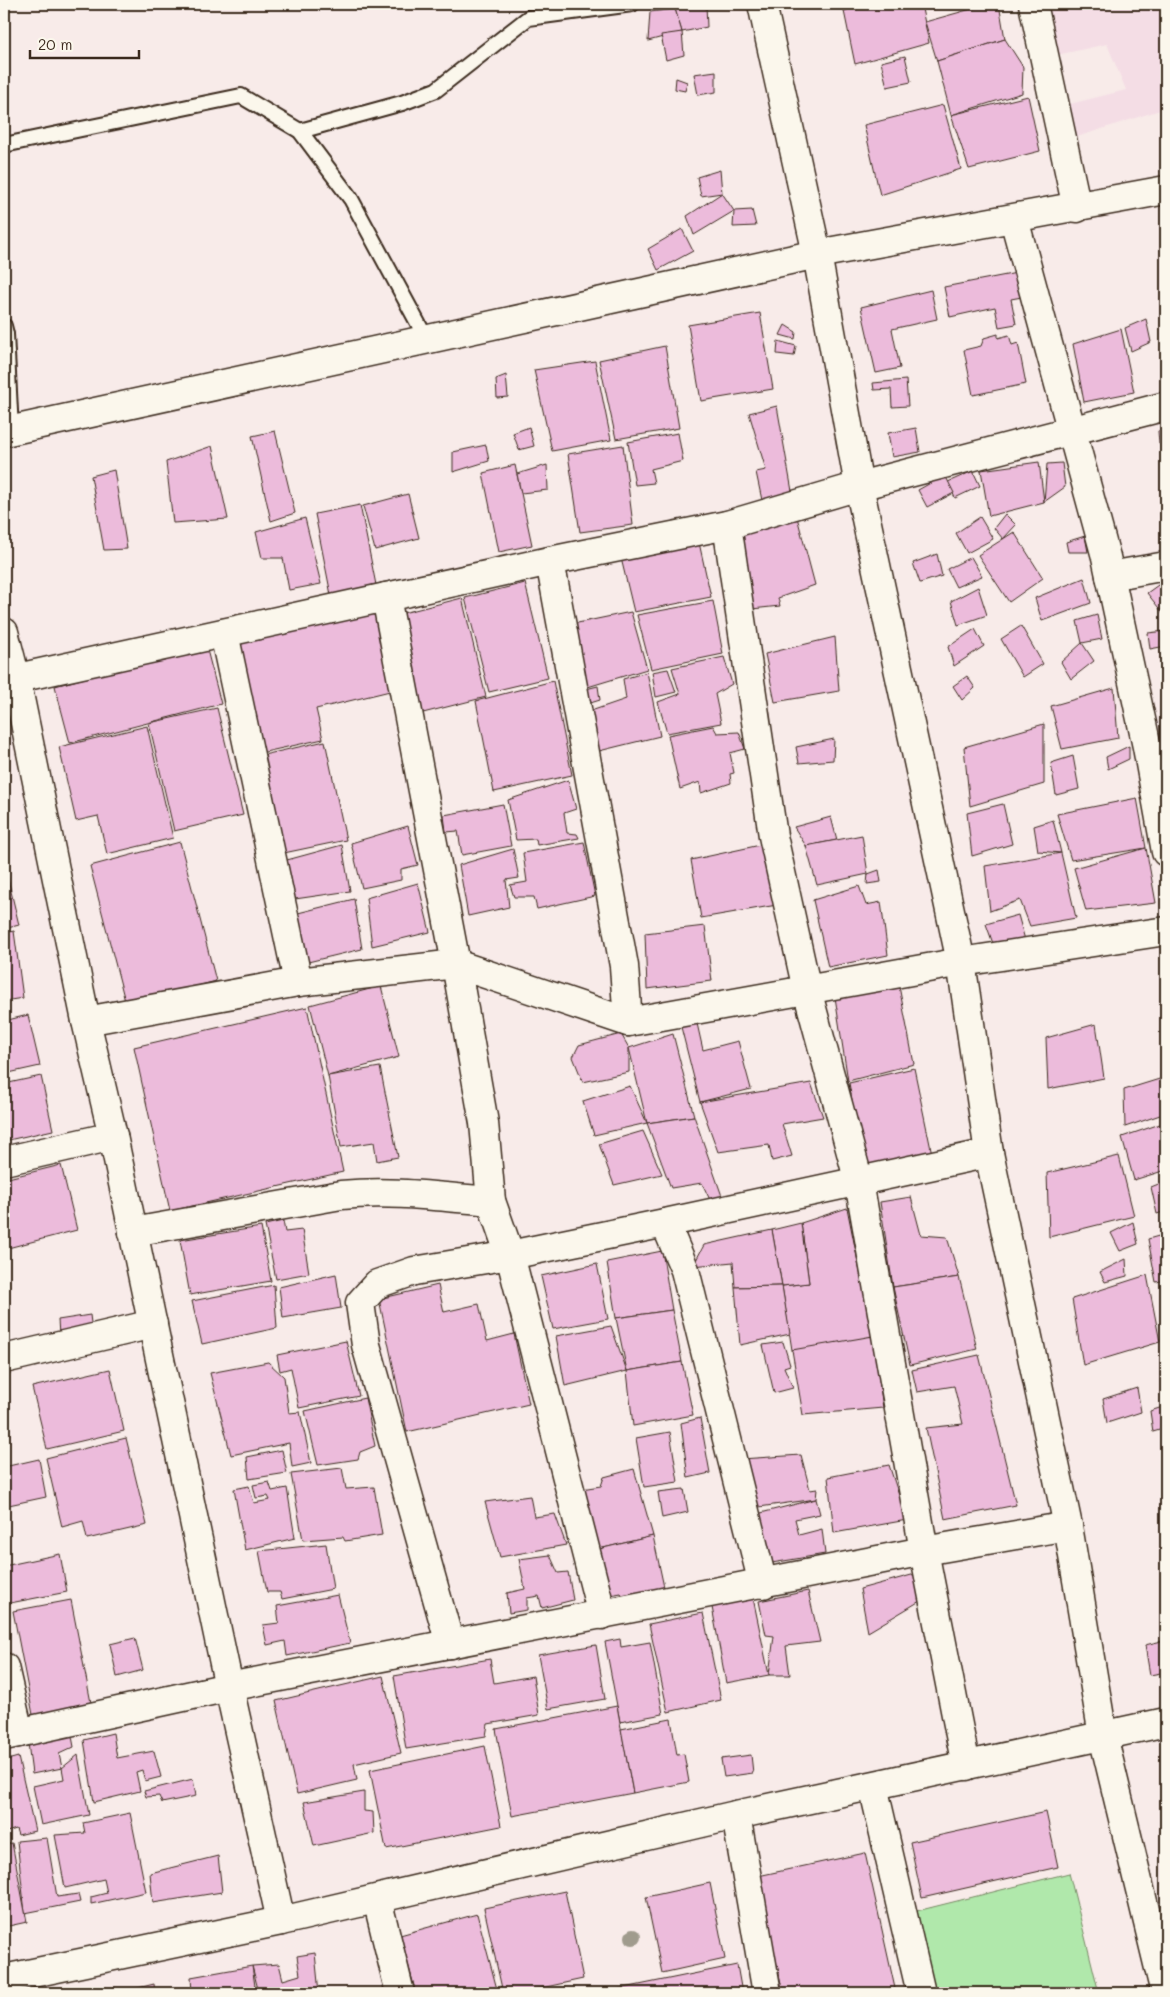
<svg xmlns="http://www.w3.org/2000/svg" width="1170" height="1997" font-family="Mali,sans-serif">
<rect width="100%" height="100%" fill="#f8ebe9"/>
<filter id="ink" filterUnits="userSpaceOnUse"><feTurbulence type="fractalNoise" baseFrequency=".02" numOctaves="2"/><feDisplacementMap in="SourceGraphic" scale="10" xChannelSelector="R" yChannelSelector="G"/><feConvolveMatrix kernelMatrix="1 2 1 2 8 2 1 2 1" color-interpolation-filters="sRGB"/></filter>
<g filter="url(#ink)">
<path fill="#f4dde5" d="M1048,4H1166V108L1077,137L1070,104L1126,90L1107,44L1057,55Z"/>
<path fill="#b0e8ab" stroke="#768964" d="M1069,1873L1099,1993H933L913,1912Z"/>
<g fill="#ecbbdb" stroke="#3b2a1e">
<path d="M864,4H921L929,43L855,64L844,11Z"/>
<path d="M989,4H999L1005,39L937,61L925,22Z"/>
<path d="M706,5L707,27L682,32L675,9Z"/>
<path d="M675,9L682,32L648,41L650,12Z"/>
<path d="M682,32L684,55L666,60L661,35Z"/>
<path d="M1005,39L1023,67L1022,93L951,115L937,61Z"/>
<path d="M905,56L911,82L887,87L881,62Z"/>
<path d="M716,71V92L698,95L694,74Z"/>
<path d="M676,78L687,82L685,91L675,89Z"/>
<path d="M1028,96L1040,151L969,169L951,115Z"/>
<path d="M943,105L961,169L880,195L864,125Z"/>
<path d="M720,170L722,193L701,196L697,177Z"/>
<path d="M722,193L734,211L694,235L687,216Z"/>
<path d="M752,210L756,226L733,227L734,211Z"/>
<path d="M682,229L693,251L658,270L648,249Z"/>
<path d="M1022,272L1027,296L1011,299L1016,324L999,327L995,307L950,317L944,287Z"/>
<path d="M931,290L937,319L892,329L900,368L876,373L861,307Z"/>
<path d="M760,313L773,389L701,401L688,325Z"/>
<path d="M1146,319L1151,342L1131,351L1125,328Z"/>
<path d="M785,325L796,332L795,339L780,335Z"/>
<path d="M1121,329L1134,392L1084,402L1073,344Z"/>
<path d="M998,334V338L1009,335L1012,345L1018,343L1026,384L973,395L964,350L981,346L984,338Z"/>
<path d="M778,341L796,346L794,356L777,354Z"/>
<path d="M665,346L679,428L616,439L599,360Z"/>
<path d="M595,361L611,440L552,451L534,370Z"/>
<path d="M506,375L508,397L497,398L496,379Z"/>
<path d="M906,380L908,406L892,407L891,389L874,390L873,383Z"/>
<path d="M777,406L793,497L763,505L756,472L766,470L749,413Z"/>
<path d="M529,427L534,446L519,450L513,433Z"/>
<path d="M916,428L920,452L892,457L888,433Z"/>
<path d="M1166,428V443L1159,444L1158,431Z"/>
<path d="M275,431L295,513L271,521L252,436Z"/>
<path d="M678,433L683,461L651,469L654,483L635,485L628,442Z"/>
<path d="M486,445L489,461L453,472V452Z"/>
<path d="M623,445L633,525L580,532L568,454Z"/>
<path d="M212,446L228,519L173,523L166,462Z"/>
<path d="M1039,462L1044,502L989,516L981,470Z"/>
<path d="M1062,463L1065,487L1044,502L1047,464Z"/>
<path d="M515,465L532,545L499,552L483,473Z"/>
<path d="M547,465L548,490L521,493L517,474Z"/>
<path d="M114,470L127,549L104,550L91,476Z"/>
<path d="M973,471L980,486L955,498L948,482Z"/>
<path d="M945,475L954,493L927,507L918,490Z"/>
<path d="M1164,493H1166V518Z"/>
<path d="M408,494L419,538L375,550L363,506Z"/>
<path d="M360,505L376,585L331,595L315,514Z"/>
<path d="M1005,514L1016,525L1003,539L994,528Z"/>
<path d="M797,517L815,585L778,598L780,606L752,609L733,534Z"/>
<path d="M980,517L993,539L967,553L956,533Z"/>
<path d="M305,518L321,584L289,590L283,558H262L256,532Z"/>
<path d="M1014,532L1043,578L1009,602L978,555Z"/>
<path d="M1085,536L1088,552H1068L1066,542Z"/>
<path d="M698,538L711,597L634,612L621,558Z"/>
<path d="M937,554L942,576L920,583L913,563Z"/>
<path d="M971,557L982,576L956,587L947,569Z"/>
<path d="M1084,578L1091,603L1042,621L1035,598Z"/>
<path d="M1165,580L1166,582V617L1147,593Z"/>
<path d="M525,583L548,678L489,692L465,598Z"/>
<path d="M978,587L987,615L958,625L951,601Z"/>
<path d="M462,598L486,697L423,713L399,614Z"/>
<path d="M713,601L723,654L651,669L637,615Z"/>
<path d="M375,605L394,690L316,709L323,739L256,754L230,639Z"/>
<path d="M631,612L647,669L581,689L568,625Z"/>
<path d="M1097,615L1102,639L1082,643L1077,621Z"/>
<path d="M1021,626L1043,664L1023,677L1001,639Z"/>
<path d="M1166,626V646L1150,649L1148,633L1165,631Z"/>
<path d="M975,629L984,646L954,666L948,647Z"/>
<path d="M835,637L839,691L775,702L765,654Z"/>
<path d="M1082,643L1094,661L1071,679L1061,662Z"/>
<path d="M206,646L221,704L70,743L55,686Z"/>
<path d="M724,657L732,684L715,694L721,723L667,733L658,702L680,694L672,668Z"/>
<path d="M668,669L676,692L656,697L652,672Z"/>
<path d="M647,672L660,736L595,752L588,712L626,699L623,679Z"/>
<path d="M967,676L975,688L962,700L953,686Z"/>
<path d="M553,681L572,775L494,792L476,701Z"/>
<path d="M598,686L600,700L584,705L582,690Z"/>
<path d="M1114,688L1118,738L1062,749L1051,706Z"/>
<path d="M217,708L243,815L174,831L149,723Z"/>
<path d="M1044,724V784L970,806L964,747Z"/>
<path d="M147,726L173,838L107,854L98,816L76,821L59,747Z"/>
<path d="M713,726L717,733L739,732L745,749L730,753L734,773L730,774L731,783L701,793L700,782L680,789L668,735Z"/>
<path d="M834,739L833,760L799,763L796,747Z"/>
<path d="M325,741L346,840L279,854L259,756Z"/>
<path d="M1129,746V759L1108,769L1106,757Z"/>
<path d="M1073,756L1079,789L1056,795L1051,763Z"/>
<path d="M568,780L576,809L564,813L567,833L577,834L579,838L537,845L536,839L516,840L508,800Z"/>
<path d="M1137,798L1146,848L1071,860L1057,814Z"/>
<path d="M503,804L511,846L462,855L458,831L446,832L444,815Z"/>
<path d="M1003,804L1012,844L972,856L967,813Z"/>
<path d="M831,817L837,840L806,846L794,827Z"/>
<path d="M1053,820L1061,853L1038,851L1034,826Z"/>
<path d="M408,826L418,865L401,869V880L362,888L351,843Z"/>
<path d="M862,835L868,874L817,885L806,846Z"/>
<path d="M180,842L216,981L126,1005L90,866Z"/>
<path d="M584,842L595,896L537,909L534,897H514L510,885L527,882L523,853Z"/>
<path d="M765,844L777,905L701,918L691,860Z"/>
<path d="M342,845L350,891L295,899L287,860Z"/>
<path d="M1146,848L1156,903L1086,911L1074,868Z"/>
<path d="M513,849L519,878L506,880L509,907L468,916L459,865Z"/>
<path d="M1061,853L1076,918L1030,926L1020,900L990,911L985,866Z"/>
<path d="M4,862L19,925L4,929Z"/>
<path d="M879,870L881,882L867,884L868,874Z"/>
<path d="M418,883L430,932L372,946L366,898Z"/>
<path d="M859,886L866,905L881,902L888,955L828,967L813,900Z"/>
<path d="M354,899L362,949L308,962L298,913Z"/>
<path d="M1018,915L1025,940L995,949L986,924Z"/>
<path d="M705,926L712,981L647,989L645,933Z"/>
<path d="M14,931L23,998L4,1001V933Z"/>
<path d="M898,981L914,1064L848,1081L835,997Z"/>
<path d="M381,986L399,1057L328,1076L310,1005Z"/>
<path d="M307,1007L343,1172L170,1211L134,1047Z"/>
<path d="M28,1015L40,1066L4,1074V1021Z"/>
<path d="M696,1019L703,1050L738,1041L751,1089L700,1102L680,1023Z"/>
<path d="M1096,1024L1104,1078L1048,1089L1046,1038Z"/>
<path d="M621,1034L629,1048V1072L583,1082L573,1057L579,1045Z"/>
<path d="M673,1034L694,1116L647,1123L629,1048Z"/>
<path d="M380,1067L398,1157L377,1161L374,1142L341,1147L328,1076Z"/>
<path d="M914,1068L933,1159L864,1169L849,1083Z"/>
<path d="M41,1076L53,1130L4,1141V1084Z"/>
<path d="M1166,1077V1113L1125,1127L1124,1090Z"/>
<path d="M811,1083L823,1117L782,1124L792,1156L772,1161L769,1145L718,1152L700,1102Z"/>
<path d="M630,1086L647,1123L594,1135L583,1101Z"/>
<path d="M694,1116L723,1199L711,1202L702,1183L671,1188L647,1123Z"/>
<path d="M1166,1122V1170L1134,1180L1122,1137Z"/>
<path d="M643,1131L662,1174L614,1185L599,1144Z"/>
<path d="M1119,1156L1134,1216L1049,1237L1047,1173Z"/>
<path d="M61,1165L77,1230L4,1249V1179Z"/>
<path d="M1166,1181V1211L1157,1214L1151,1187Z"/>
<path d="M911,1197L921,1235L947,1237L959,1277L893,1287L880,1202Z"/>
<path d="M847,1208L873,1336L823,1348L792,1350L782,1286L809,1283L801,1223Z"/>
<path d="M283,1221L285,1232L302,1230L309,1273L276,1279L265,1225Z"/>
<path d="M1133,1222L1138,1244L1120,1251L1111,1233Z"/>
<path d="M801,1223L809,1283L782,1286L772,1230Z"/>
<path d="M261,1227L271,1281L190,1295L180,1240Z"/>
<path d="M772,1230L782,1286L735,1287L733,1262L693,1266L704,1245Z"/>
<path d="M1166,1234V1280L1156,1282L1148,1239Z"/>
<path d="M662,1251L672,1310L616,1318L607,1262Z"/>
<path d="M1126,1259L1127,1276L1105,1282L1100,1272Z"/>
<path d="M597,1264L608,1319L553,1329L541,1276Z"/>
<path d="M336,1274L341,1308L283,1318L279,1287Z"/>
<path d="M1147,1275L1160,1342L1083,1365L1072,1299Z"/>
<path d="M959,1277L977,1349L910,1365L893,1287Z"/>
<path d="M274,1285L277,1328L202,1344L192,1301Z"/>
<path d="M438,1285L444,1312L479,1304L487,1341L514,1334L529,1404L407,1432L379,1299Z"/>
<path d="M782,1286L790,1334L740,1345L735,1287Z"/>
<path d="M1166,1302V1338L1162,1303Z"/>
<path d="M672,1310L682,1362L627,1371L616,1318Z"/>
<path d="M90,1315L92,1331L59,1335L58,1320Z"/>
<path d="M611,1326L627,1371L565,1386L556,1336Z"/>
<path d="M873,1336L883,1408L803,1415L792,1350Z"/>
<path d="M346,1341L359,1396L299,1408L291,1368L280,1371L277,1355Z"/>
<path d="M783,1342L790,1365L784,1367L793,1388L774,1393L763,1345Z"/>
<path d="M979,1355L1016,1505L945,1519L926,1428L963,1424L954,1386L917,1392L912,1370Z"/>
<path d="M268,1362L284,1377L289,1413L300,1412L311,1463L292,1467L289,1443L231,1455L210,1373Z"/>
<path d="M682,1362L693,1415L633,1426L627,1371Z"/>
<path d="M110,1369L124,1431L47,1449L32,1387Z"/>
<path d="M1137,1388L1141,1412L1107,1423L1103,1399Z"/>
<path d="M365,1398L375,1446L360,1452L358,1459L318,1465L305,1411Z"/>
<path d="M1166,1406V1428L1153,1432L1150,1411Z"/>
<path d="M700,1418L710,1473L688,1478L681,1423Z"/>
<path d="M670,1432L678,1482L644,1487L636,1438Z"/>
<path d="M126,1438L147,1525L87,1539L83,1521L62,1527L46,1458Z"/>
<path d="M282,1450L287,1473L249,1479L247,1457Z"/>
<path d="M801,1455L810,1490L817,1489L816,1499L752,1508L741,1459Z"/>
<path d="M39,1459L46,1497L4,1506V1467Z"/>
<path d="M889,1465L907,1520L834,1533L828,1477Z"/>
<path d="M342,1468L346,1489L374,1487L382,1535L345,1541L343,1537L303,1540L291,1474Z"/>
<path d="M634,1469L653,1536L595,1550L581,1489L601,1486L604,1477Z"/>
<path d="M269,1482L272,1491L287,1488L295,1538L245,1550L234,1489L249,1486L254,1503L270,1500L268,1496L256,1498L253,1485Z"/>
<path d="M684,1489L688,1512L662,1518L658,1492Z"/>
<path d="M530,1496L534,1517L555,1514L566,1545L500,1557L485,1502Z"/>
<path d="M816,1499L820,1514L795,1519L799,1535L822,1529L825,1554L766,1564L753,1515Z"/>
<path d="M653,1536L665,1592L625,1599L621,1593L604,1596L595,1550Z"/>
<path d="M326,1544L333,1589L282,1599L280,1592H267L259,1551Z"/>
<path d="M60,1554L67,1592L5,1604L4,1566Z"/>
<path d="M550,1555L558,1573L568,1572L573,1600L542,1608L539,1596L527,1598V1610L509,1613L507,1593L525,1589L519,1559Z"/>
<path d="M919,1573L920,1601L868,1632L860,1589Z"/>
<path d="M808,1591L820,1642L786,1646L790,1675H769L774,1636L766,1635L759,1601Z"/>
<path d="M338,1595L350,1643L287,1656L285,1641L267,1645L263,1625L279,1623L277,1606Z"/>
<path d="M753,1598L769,1675L726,1683L712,1607Z"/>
<path d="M71,1600L92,1708L34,1720L13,1611Z"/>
<path d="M703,1613L721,1700L668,1712L649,1624Z"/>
<path d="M135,1638L143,1670L117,1677L110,1644Z"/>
<path d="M620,1639L621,1647L650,1642L663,1714L620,1722L605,1642Z"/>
<path d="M1166,1640V1672L1150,1675L1145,1645Z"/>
<path d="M596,1645L605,1699L548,1709L538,1655Z"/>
<path d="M490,1659L494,1683L533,1676L539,1715L488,1724L486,1736L406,1749L394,1676Z"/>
<path d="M383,1676L401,1753L354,1764L357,1780L297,1794L276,1701Z"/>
<path d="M617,1706L633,1793L512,1816L496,1729Z"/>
<path d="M671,1719L677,1755L684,1754L689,1782L633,1793L621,1729Z"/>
<path d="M71,1731L74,1747L59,1754L62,1768L32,1774L28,1743Z"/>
<path d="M113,1733L117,1758L154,1751L161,1777L145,1781L142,1770L136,1772L140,1791L94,1802L84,1740Z"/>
<path d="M485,1746L501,1826L386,1849L370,1770Z"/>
<path d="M78,1755L89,1815L41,1825L33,1786L64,1779L62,1768Z"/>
<path d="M751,1755L753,1773L724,1777L721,1759Z"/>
<path d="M18,1757L35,1831L18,1835L16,1829L4,1833V1761Z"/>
<path d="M193,1779L196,1796L162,1803L159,1796L146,1797L144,1791Z"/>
<path d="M364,1792V1811L373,1812L374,1833L314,1846L304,1802Z"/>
<path d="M1046,1812L1058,1867L922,1898L910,1842Z"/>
<path d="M130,1813L146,1892L91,1904V1897L107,1893L104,1879L65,1888L55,1835L85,1833L83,1823Z"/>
<path d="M47,1838L57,1897L78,1894L80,1902L25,1913L17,1841Z"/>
<path d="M12,1843L27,1922L4,1927V1845Z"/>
<path d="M865,1853L896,1993H783L758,1876Z"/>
<path d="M218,1856L222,1892L153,1903L150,1873Z"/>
<path d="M710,1883L725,1959L662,1973L646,1897Z"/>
<path d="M565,1891L583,1979L518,1993H503L484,1908Z"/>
<path d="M477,1914L498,1993H416L400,1935Z"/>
<path d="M315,1953L319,1993H259L252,1966L279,1964L283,1980L300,1975L297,1956Z"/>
<path d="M737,1965L742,1993H600Z"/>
<path d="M252,1966L256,1993H192L191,1977Z"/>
<path d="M154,1984L155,1993H130V1990Z"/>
</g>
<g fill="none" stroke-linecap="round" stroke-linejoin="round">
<defs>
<g id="lane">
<path d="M300,131L402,103L436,90L528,18L632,4"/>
<path d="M4,145L241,96L300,131L351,199L427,340"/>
<path d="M4,326L6,334L11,430"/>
</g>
<g id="street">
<path d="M762,4L817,254L859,486L961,962L989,1153L1068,1526L1103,1736L1165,1993"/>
<path d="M1033,4L1077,208"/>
<path d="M1014,219L1106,557L1147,747L1166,852"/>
<path d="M727,525L773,836L807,990L859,1182L924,1551L966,1766"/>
<path d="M550,561L624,966L628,1022"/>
<path d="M1110,576L1166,566"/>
<path d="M4,632L16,679L86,1021L113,1136L229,1687L281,1921"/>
<path d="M224,633L298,982"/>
<path d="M4,681L550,561L727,525L859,486L1166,406"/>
<path d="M86,1021L298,982L456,964L386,597"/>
<path d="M4,1161L113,1136"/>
<path d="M665,1223L685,1270L763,1584"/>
<path d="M133,1232L341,1195C391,1190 441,1197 491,1201"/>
<path d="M4,1359L153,1324"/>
<path d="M602,1615L510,1255L491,1201L484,1123L456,964L628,1022L961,962L1166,931"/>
<path d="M450,1644L366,1345L360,1303L377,1284L414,1271L510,1255L665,1223L989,1153"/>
<path d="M4,1667L19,1733"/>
<path d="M4,1736L229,1687L924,1551L1068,1526"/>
<path d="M873,1786L921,1993"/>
<path d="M736,1815L767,1993"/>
<path d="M377,1899L400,1993"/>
<path d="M4,1979L281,1921L736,1815L1166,1722"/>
</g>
<path id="secondary" d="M4,432L817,254L1166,190"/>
</defs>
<use href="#lane" stroke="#3b2a1e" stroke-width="18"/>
<use href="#street" stroke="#3b2a1e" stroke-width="31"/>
<use href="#secondary" stroke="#3b2a1e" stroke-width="31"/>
<use href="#lane" stroke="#fbf7ec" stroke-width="14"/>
<use href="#street" stroke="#fbf7ec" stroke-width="28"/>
<use href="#secondary" stroke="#fbf7ec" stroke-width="28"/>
</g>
<circle fill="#a09b8d" cx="633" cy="1937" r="8"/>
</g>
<rect width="1170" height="1997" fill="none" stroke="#fbf7ec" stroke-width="20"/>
<rect x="10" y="10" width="1150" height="1977" fill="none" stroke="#3b2a1e" stroke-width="2" filter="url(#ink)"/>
<path d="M30 50v8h109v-8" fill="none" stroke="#3b2a1e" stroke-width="2.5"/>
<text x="38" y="50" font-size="15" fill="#3b2a1e" stroke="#fbf7ec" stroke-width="4" paint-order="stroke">20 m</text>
</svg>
